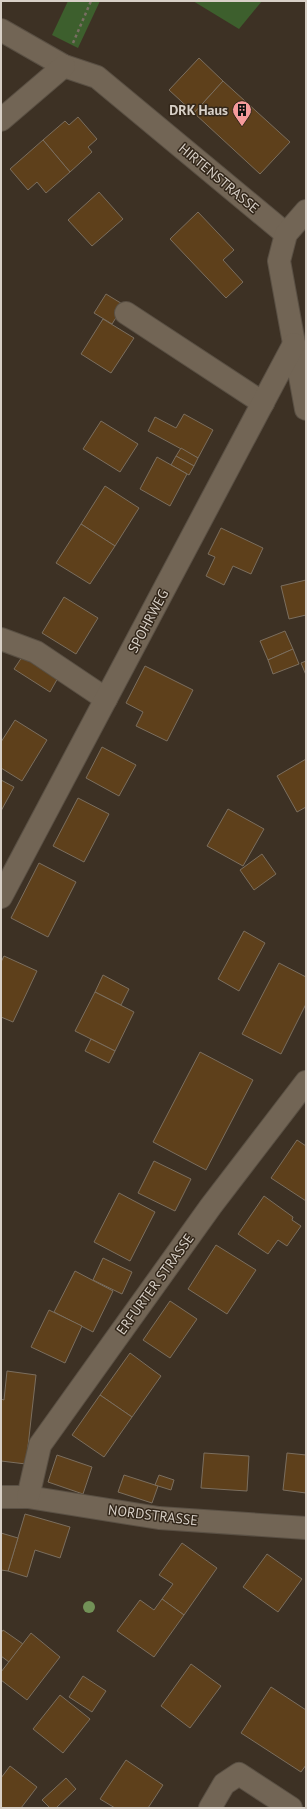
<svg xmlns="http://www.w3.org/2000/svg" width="307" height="1809" font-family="'PT Sans',sans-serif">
<rect width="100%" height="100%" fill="#3d3124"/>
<g fill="#3d5f2d">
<path d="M68,1H100L78,48L52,35Z"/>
<path d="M193,1H262L239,29Z"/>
</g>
<g fill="#5e401b" stroke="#7b6e5e">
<path d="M199,58L223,81L194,113L169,90Z"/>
<path d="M223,81L290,142L260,174L194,113Z"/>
<path d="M78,117L97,139L88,147L92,152L70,172L43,140L65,121L69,125Z"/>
<path d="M43,140L70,172L46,193L37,182L28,190L10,169Z"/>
<path d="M99,192L123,219L92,246L68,220Z"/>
<path d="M198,212L234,250L223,260L243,282L226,298L170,239Z"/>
<path d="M106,294L124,305L112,324L94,313Z"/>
<path d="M103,319L134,338L111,373L81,354Z"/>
<path d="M184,414L213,430L198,458L148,431L155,417L176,428Z"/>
<path d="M101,421L138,444L120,472L83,449Z"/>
<path d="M181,448L198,458L194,466L176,456Z"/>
<path d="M176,456L194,466L189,475L171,465Z"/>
<path d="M157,457L187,474L170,506L140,489Z"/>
<path d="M105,486L139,508L115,546L81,524Z"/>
<path d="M81,524L115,546L90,584L56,563Z"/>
<path d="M221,528L263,548L251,574L233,566L224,585L206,576L215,557L208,554Z"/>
<path d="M306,580V615L289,619L281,586Z"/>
<path d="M64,597L98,618L76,654L42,633Z"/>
<path d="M285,631L293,649L268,660L260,641Z"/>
<path d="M293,649L299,664L273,674L268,660Z"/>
<path d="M24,654L59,676L50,692L14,669Z"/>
<path d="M306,661V675L301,663Z"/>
<path d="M145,666L193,690L167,741L136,726L143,712L126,703Z"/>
<path d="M15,720L47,740L22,781L1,768V742Z"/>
<path d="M102,747L136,765L119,796L86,778Z"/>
<path d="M306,759V807L297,812L277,776Z"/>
<path d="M1,780L14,787L1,811Z"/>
<path d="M78,798L109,814L84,862L53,846Z"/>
<path d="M228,809L264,829L243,866L207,846Z"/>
<path d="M262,854L276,874L254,890L240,870Z"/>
<path d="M39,863L76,882L48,937L11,918Z"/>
<path d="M244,931L265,943L239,991L218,979Z"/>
<path d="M4,956L37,971L13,1022L1,1017V962Z"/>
<path d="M279,963L306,977V1004L281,1054L242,1034Z"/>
<path d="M103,975L129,989L121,1005L95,992Z"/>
<path d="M95,992L134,1012L115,1051L75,1031Z"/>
<path d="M91,1039L115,1051L109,1063L85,1051Z"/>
<path d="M200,1052L253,1080L206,1170L153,1142Z"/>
<path d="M297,1140L306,1146V1201L271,1178Z"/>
<path d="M154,1161L191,1179L175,1211L138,1193Z"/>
<path d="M119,1193L155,1212L130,1261L94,1242Z"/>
<path d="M264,1196L293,1217L292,1220L301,1226L287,1246L278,1240L268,1254L238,1234Z"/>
<path d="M216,1245L256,1270L227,1314L188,1289Z"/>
<path d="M103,1258L132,1272L122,1294L93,1280Z"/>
<path d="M75,1271L113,1291L93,1332L54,1312Z"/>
<path d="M170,1301L197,1319L170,1358L143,1340Z"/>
<path d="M49,1310L82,1326L65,1363L31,1347Z"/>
<path d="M130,1353L161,1376L132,1417L100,1395Z"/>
<path d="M7,1371L36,1375L26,1464L1,1461V1399L4,1400Z"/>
<path d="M100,1395L132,1417L104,1457L72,1435Z"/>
<path d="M204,1453L249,1456L247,1491L201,1488Z"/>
<path d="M287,1453L306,1455V1493L283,1490Z"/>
<path d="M57,1455L92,1467L83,1494L48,1482Z"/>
<path d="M124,1475L158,1486L152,1503L118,1492Z"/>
<path d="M159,1475L174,1480L171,1490L155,1485Z"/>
<path d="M25,1514L70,1527L60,1558L35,1550L27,1577L8,1571Z"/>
<path d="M1,1533L18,1538L8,1571L1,1570Z"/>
<path d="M182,1543L217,1568L184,1615L162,1599L173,1584L159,1575Z"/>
<path d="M267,1554L302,1579L278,1612L243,1587Z"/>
<path d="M162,1599L184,1615L154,1657L117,1631L140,1600L154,1610Z"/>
<path d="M3,1630L23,1644L9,1662L1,1656V1633Z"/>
<path d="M31,1633L60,1657L27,1700L1,1680V1672Z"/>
<path d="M191,1664L221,1686L190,1728L161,1706Z"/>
<path d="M83,1676L106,1691L92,1712L69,1697Z"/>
<path d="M271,1687L306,1710V1765L301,1772L241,1733Z"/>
<path d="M60,1695L90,1719L63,1753L33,1729Z"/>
<path d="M126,1760L163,1785L148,1808H115L100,1799Z"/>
<path d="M10,1766L37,1787L21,1808H1V1778Z"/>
<path d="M66,1778L76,1789L56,1808H50L42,1800Z"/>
</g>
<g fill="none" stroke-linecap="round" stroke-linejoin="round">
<defs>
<g id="minor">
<path d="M1,30L64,66L97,77L286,234"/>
<path d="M1,120L64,66"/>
<path d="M306,211L286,234L279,261L306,409"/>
<path d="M126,313L263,403"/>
<path d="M1,639L36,652L106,699"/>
<path d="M1,897L294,344"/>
<path d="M1,1497H28L159,1518L306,1528"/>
<path d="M28,1497L40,1445L211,1206L306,1082"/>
<path d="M210,1808L224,1784L239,1774L291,1808"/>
</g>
</defs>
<use href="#minor" stroke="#5a5044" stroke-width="24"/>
<path stroke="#796e63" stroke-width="2.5" stroke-dasharray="3 3" stroke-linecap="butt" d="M73,43L91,1"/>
<use href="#minor" stroke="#726555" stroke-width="22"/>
</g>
<circle fill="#729157" cx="89" cy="1607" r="6"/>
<defs>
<symbol id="building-pin" viewBox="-11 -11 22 30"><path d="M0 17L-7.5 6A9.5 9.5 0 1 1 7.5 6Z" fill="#f59b9c" stroke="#33271a"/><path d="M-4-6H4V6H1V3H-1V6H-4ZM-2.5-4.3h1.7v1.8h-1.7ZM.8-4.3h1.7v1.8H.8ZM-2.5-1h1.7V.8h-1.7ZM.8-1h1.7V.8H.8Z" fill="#111"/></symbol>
</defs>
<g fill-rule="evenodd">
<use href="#building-pin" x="231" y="99" width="22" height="30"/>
</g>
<g text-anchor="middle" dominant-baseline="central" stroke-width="3" stroke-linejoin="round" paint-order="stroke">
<g font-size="14" font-weight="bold" fill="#d8d0c7" stroke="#33271a" text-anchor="end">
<text x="228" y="110">DRK Haus</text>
</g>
<g font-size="14" fill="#d8d0c7" stroke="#33271a">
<text transform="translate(219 178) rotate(40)">HIRTENSTRASSE</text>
<text transform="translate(148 621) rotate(-62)">SPOHRWEG</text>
<text transform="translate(155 1284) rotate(-54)">ERFURTER STRASSE</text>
<text transform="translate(153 1515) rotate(7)">NORDSTRASSE</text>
</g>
</g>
<rect width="307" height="1809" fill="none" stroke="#d8d0c7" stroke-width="4"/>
</svg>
